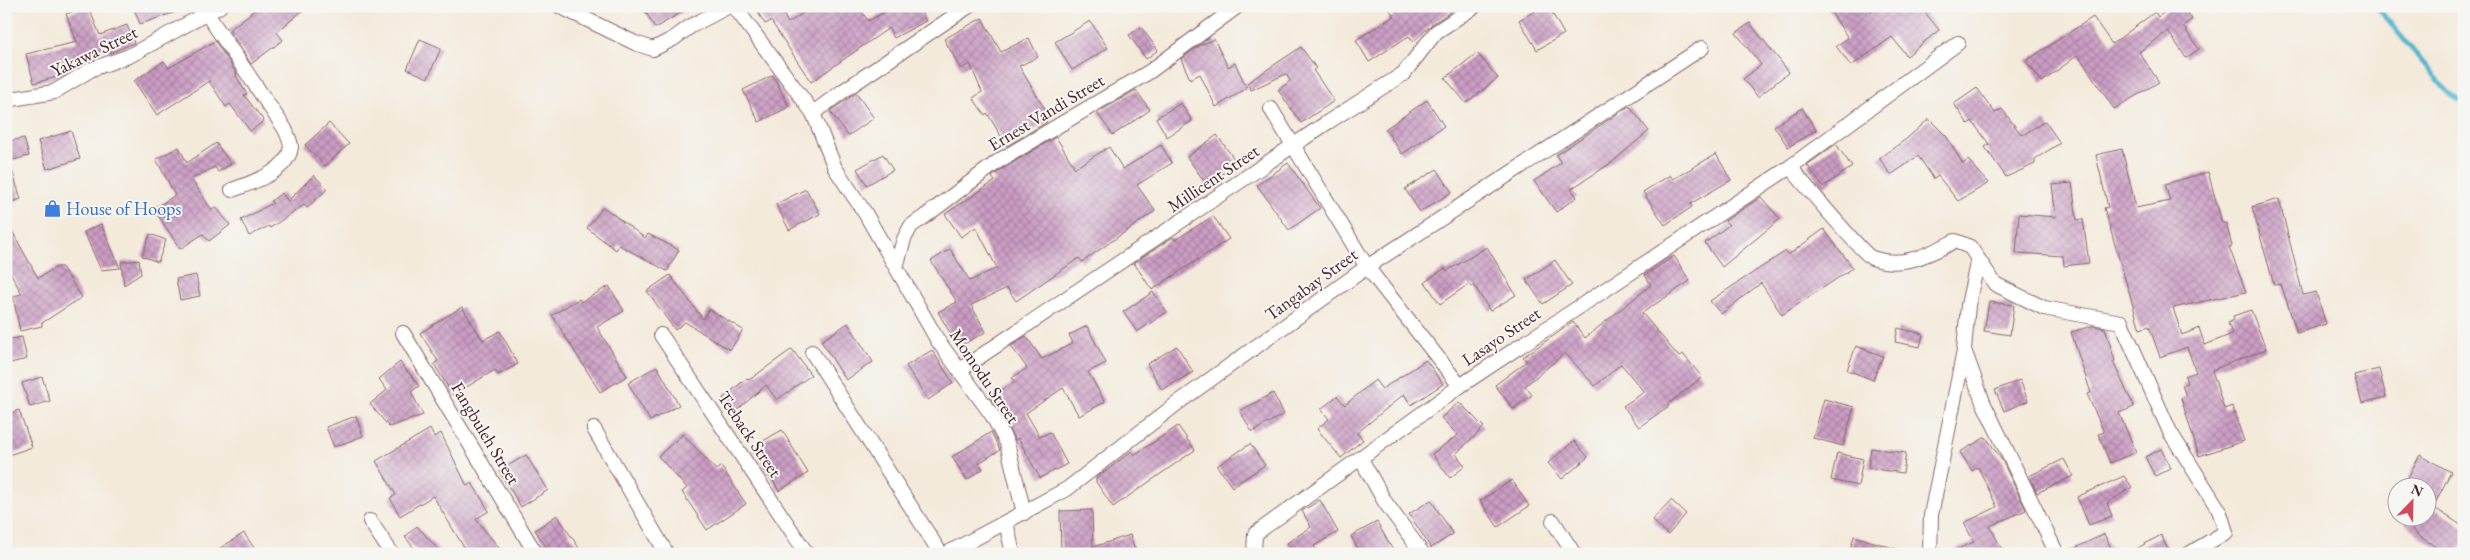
<svg xmlns="http://www.w3.org/2000/svg" width="2470" height="560" font-family="'EB Garamond',serif">
<defs>
<pattern id="building-cross-hatch" width="8" height="8" patternUnits="userSpaceOnUse" patternTransform="scale(1.25)"><rect width="8" height="8" fill="#cb9ec5"/><path d="M0 0l8 8M0 8l8-8" fill="none" stroke="#a780a0"/></pattern>
</defs>
<rect width="100%" height="100%" fill="#f6f6f2"/>
<filter id="ink" filterUnits="userSpaceOnUse"><feTurbulence type="fractalNoise" baseFrequency=".02" numOctaves="2"/><feDisplacementMap in="SourceGraphic" scale="10" xChannelSelector="R" yChannelSelector="G"/><feConvolveMatrix kernelMatrix="1 2 1 2 8 2 1 2 1" color-interpolation-filters="sRGB"/></filter>
<filter id="wash" filterUnits="userSpaceOnUse"><feTurbulence type="fractalNoise" baseFrequency=".0096" numOctaves="4" result="noise"/><feDisplacementMap in="SourceGraphic" scale="20" xChannelSelector="R" yChannelSelector="G"/><feGaussianBlur stdDeviation="1.12" result="paint"/><feColorMatrix in="noise" values="0 0 0 0 0 0 0 0 0 0 0 0 0 0 0 0 0 1.4 0 .05"/><feComposite in="paint" operator="in"/></filter>
<g filter="url(#wash)">
<rect width="100%" height="100%" fill="#f4eadb"/>
<g fill="none" stroke-linecap="round" stroke-linejoin="round">
<path stroke="#51b6cf" stroke-width="5" d="M2376,6L2449,94L2464,103"/>
</g>
<g id="blocks">
<g fill="url(#building-cross-hatch)">
<path d="M88,6L100,35L127,25L134,43L110,53L108,47L74,60L76,68L65,75L34,83L26,54L77,42L66,14Z"/>
<path d="M133,6H185V9L140,24Z"/>
<path d="M260,6H308L277,32L283,40L251,64L229,30Z"/>
<path d="M642,6H692L655,28Z"/>
<path d="M754,6H795L783,14L788,23L814,6H858L868,21L896,6H918L926,21L894,38L889,28L811,82L771,21L765,24Z"/>
<path d="M1387,6H1446L1450,12L1431,25L1413,42L1409,36L1369,62L1356,40L1394,16Z"/>
<path d="M1544,6H1548L1564,34L1537,50L1519,20Z"/>
<path d="M1827,6H1868L1872,12L1882,6H1920L1939,30L1907,56L1892,37L1851,66L1836,46L1848,38Z"/>
<path d="M2172,6H2181L2192,19L2183,26L2199,49L2186,58L2168,31L2139,52L2159,82L2114,109L2078,55L2042,82L2026,61L2093,17L2112,44L2155,12L2158,17Z"/>
<path d="M982,18L1001,52L1029,38L1038,57L1019,66L1049,116L1045,119L1047,122L1007,146L987,113L985,115L973,98L982,92L970,64L961,69L944,39Z"/>
<path d="M1090,21L1108,48L1072,70L1055,42Z"/>
<path d="M1750,23L1789,72L1758,97L1743,79L1761,65L1736,33Z"/>
<path d="M1141,27L1158,50L1146,59L1129,35Z"/>
<path d="M420,39L441,48L428,78L407,69Z"/>
<path d="M1214,39L1228,67L1235,63L1247,88L1216,107L1200,74L1190,79L1181,59L1199,46Z"/>
<path d="M215,41L237,74L236,76L247,94L244,95L264,121L250,131L230,104L226,107L209,81L157,115L134,81L164,61L169,68Z"/>
<path d="M1301,47L1316,68L1313,70L1334,101L1301,123L1278,90L1290,81L1286,74L1251,90L1247,83Z"/>
<path d="M1477,53L1498,78L1466,103L1445,78Z"/>
<path d="M773,75L789,107L759,122L743,90Z"/>
<path d="M1977,88L1995,113L2002,109L2021,134L2023,135L2045,121L2060,143L2035,159V164L2006,177L1985,147L1989,144L1972,121L1968,124L1954,104Z"/>
<path d="M1136,90L1150,110L1113,135L1097,113Z"/>
<path d="M856,93L874,118L848,136L830,111Z"/>
<path d="M1427,100L1444,126L1402,154L1385,129Z"/>
<path d="M1181,103L1192,121L1167,137L1156,118Z"/>
<path d="M1629,106L1649,131L1611,163L1571,189L1577,197L1556,212L1534,181L1561,163L1556,155Z"/>
<path d="M1802,108L1816,130L1788,147L1774,126Z"/>
<path d="M1929,119L1946,136L1963,164L1968,160L1989,183L1958,201L1938,176L1934,179L1918,156L1891,175L1879,158L1905,140Z"/>
<path d="M329,123L349,144L325,166L305,145Z"/>
<path d="M71,131L80,159L47,169L38,141Z"/>
<path d="M1217,135L1237,163L1207,185L1187,157Z"/>
<path d="M1056,137L1075,168L1109,147L1123,169L1161,145L1172,163L1137,185L1155,211L1082,262L1079,258L1016,301L1007,288L971,305L986,332L958,347L938,312L957,302L931,261L950,249L970,281L997,268L976,227L961,237L945,214L995,181L992,177L1002,169Z"/>
<path d="M24,138L29,156L9,161L21,199L6,204V142Z"/>
<path d="M216,143L231,164L218,172L215,167L191,179L212,210L216,207L230,225L209,241L203,234L180,249L154,209L175,195L156,159L179,147L187,163Z"/>
<path d="M1836,144L1852,167L1823,187L1807,165Z"/>
<path d="M2122,149L2136,208L2170,201L2165,184L2208,172L2222,223H2226L2232,246L2229,247L2246,292L2173,308L2182,335L2199,328L2205,345L2232,334L2228,323L2234,320L2233,316L2251,310L2266,349L2212,370L2224,409L2232,406L2244,441L2199,456L2181,398L2186,396L2182,385L2187,383L2185,376L2196,372L2187,347L2160,357L2149,326L2140,329L2104,208L2108,207L2096,155Z"/>
<path d="M883,154L893,170L867,185L857,169Z"/>
<path d="M1716,154L1731,180L1690,204L1692,207L1665,225L1643,192L1670,175L1673,179Z"/>
<path d="M1288,163L1320,208L1289,230L1257,185Z"/>
<path d="M1437,169L1452,192L1420,212L1405,189Z"/>
<path d="M314,175L327,189L307,208L304,205L270,228L269,226L249,236L241,220L273,203L271,201L282,193L288,201Z"/>
<path d="M2072,183L2077,220L2083,219L2089,263L2064,266L2063,256L2016,253L2019,214L2056,217L2052,185Z"/>
<path d="M806,189L820,214L789,230L776,204Z"/>
<path d="M1761,197L1780,219L1722,267L1705,243L1729,225L1725,221Z"/>
<path d="M2279,199L2303,295L2316,292L2326,324L2297,333L2281,284L2274,285L2252,207Z"/>
<path d="M603,207L645,238L648,234L679,250L667,271L619,245L616,250L587,228Z"/>
<path d="M1213,216L1229,239L1152,290L1134,263L1173,237L1175,240Z"/>
<path d="M6,220L38,278L57,267H62L82,297L42,323V326L20,331L13,296L22,294L6,265Z"/>
<path d="M101,224L111,247L120,268L101,270L84,232Z"/>
<path d="M1824,229L1853,268L1782,315L1761,283L1721,314L1710,301L1786,251L1788,255Z"/>
<path d="M150,234L166,240L158,262L142,256Z"/>
<path d="M1487,247L1516,295L1490,311L1474,285L1471,287L1469,284L1440,304L1425,282L1445,268L1447,271Z"/>
<path d="M1674,256L1690,281L1642,313L1679,357L1683,354L1702,377L1668,404L1669,406L1639,427L1623,406L1644,392L1621,364L1595,386L1565,353L1525,386L1532,395L1513,409L1495,385L1527,361L1523,357L1573,322L1585,338L1651,285L1645,275Z"/>
<path d="M139,260L141,274L124,285L121,262Z"/>
<path d="M1555,260L1572,285L1543,304L1526,280Z"/>
<path d="M196,275L200,296L180,300L176,279Z"/>
<path d="M670,275L703,319L709,309L743,330L730,350L685,322L675,330L647,291Z"/>
<path d="M609,286L624,311L597,327L627,376L600,392L552,315L579,299L581,302Z"/>
<path d="M1153,292L1167,312L1137,332L1123,312Z"/>
<path d="M1989,302L2014,305L2010,335L1984,331Z"/>
<path d="M462,307L483,340L500,331L518,364L498,375L495,370L453,395L434,364L438,361L420,333Z"/>
<path d="M848,323L873,362L846,380L821,341Z"/>
<path d="M1087,326L1106,363L1088,372L1105,402L1079,416L1063,388L1026,413L1040,437L1050,432L1067,464L1040,478L1018,438L1015,440L990,397L1015,382L1012,378L1027,368L1011,346L1026,336L1042,359L1073,343L1069,335Z"/>
<path d="M2092,326L2105,328L2115,361L2113,362L2134,407L2119,413L2136,452L2110,463L2098,434L2104,432L2087,394L2091,393L2071,332Z"/>
<path d="M1898,328L1923,334L1920,347L1895,342Z"/>
<path d="M22,337L27,359L6,364V340Z"/>
<path d="M1177,346L1193,372L1162,390L1147,364Z"/>
<path d="M1856,346L1883,356L1873,380L1847,370Z"/>
<path d="M792,349L811,375L777,400L766,385L735,412L723,398L747,378L749,380Z"/>
<path d="M932,350L953,383L928,400L906,366Z"/>
<path d="M1426,360L1443,384L1411,405L1404,394L1357,433L1363,440L1341,458L1317,429L1329,419L1321,409L1337,396L1345,405L1375,380L1382,389Z"/>
<path d="M400,362L419,386L411,392L423,415L389,427L370,404L387,390L379,379Z"/>
<path d="M657,366L679,405L650,421L628,383Z"/>
<path d="M2379,369L2386,397L2362,403L2354,375Z"/>
<path d="M42,377L50,401L30,407L22,383Z"/>
<path d="M2020,380L2028,401L2004,411L1995,390Z"/>
<path d="M1273,393L1284,414L1252,432L1240,411Z"/>
<path d="M1824,399L1854,407L1843,446L1813,438Z"/>
<path d="M1459,402L1484,427L1456,454L1465,466L1450,478L1432,454L1458,435L1441,418Z"/>
<path d="M19,410L32,447L6,456V415Z"/>
<path d="M356,416L363,436L334,447L326,427Z"/>
<path d="M1178,426L1195,450L1113,507L1096,482V478L1132,451L1134,455Z"/>
<path d="M430,429L434,437L441,433L467,486L472,483L489,511L476,519L504,554H468L433,496L400,516L390,498L396,495L376,461Z"/>
<path d="M782,430L808,473L779,491L753,447Z"/>
<path d="M991,432L1000,450L979,463L983,469L967,480L952,457Z"/>
<path d="M683,434L716,470L721,466L746,504L707,530L682,492L687,488L658,456Z"/>
<path d="M1986,437L2003,462L2026,510L1990,526L2004,554H1946L1974,542L1964,523L1997,507L1978,467L1972,471L1960,452Z"/>
<path d="M1574,441L1588,457L1562,479L1548,463Z"/>
<path d="M1250,444L1265,465L1232,487L1217,466Z"/>
<path d="M1871,448L1906,453L1903,473L1868,468Z"/>
<path d="M2161,449L2171,468L2155,476L2145,457Z"/>
<path d="M1837,453L1863,459L1858,486L1831,480Z"/>
<path d="M526,455L548,490L521,507L499,471Z"/>
<path d="M2420,455L2451,472L2433,507L2464,527V543L2457,554H2447L2419,536L2400,518H2428V488L2407,479Z"/>
<path d="M2064,459L2073,476L2037,493L2029,476Z"/>
<path d="M2124,476L2132,487L2107,503L2112,516L2089,525L2077,497Z"/>
<path d="M1512,480L1529,506L1498,527L1480,501Z"/>
<path d="M1320,500L1338,532L1314,546L1319,554H1294L1287,543L1311,527L1302,511Z"/>
<path d="M1431,500L1453,534L1431,548L1409,514Z"/>
<path d="M1671,500L1686,514L1668,535L1652,520Z"/>
<path d="M1092,510L1093,547L1130,535L1136,554H1061L1060,511Z"/>
<path d="M557,515L583,554H551L535,530Z"/>
<path d="M1377,522L1395,554H1361L1351,536Z"/>
<path d="M417,526L442,554H419L405,537Z"/>
<path d="M244,533L258,554H211Z"/>
<path d="M2104,534L2114,554H2066L2065,553Z"/>
<path d="M2161,535L2170,554H2127Z"/>
<path d="M1854,536L1900,550V554H1849Z"/>
</g>
</g>
</g>
<g filter="url(#ink)">
<use href="#blocks" fill-opacity="0" stroke="#866669" stroke-width="1"/>
<g fill="none" stroke-linecap="round" stroke-linejoin="round">
<defs>
<g id="street">
<path d="M559,6L635,43L653,49L673,39L691,26L729,6"/>
<path d="M734,6L813,113"/>
<path d="M969,6L843,91L813,113L835,168L865,213L938,341L992,415L1007,443L1024,513"/>
<path d="M207,14L285,129C287,134 291,142 291,147C288,172 251,183 232,190"/>
<path d="M1958,43L1790,167C1801,180 1864,255 1872,258C1903,269 1929,254 1955,241L1970,247L1995,284L2044,308L2121,322L2170,432L2219,510L2226,532L2189,554"/>
<path d="M6,100L54,92L92,69L129,56L220,6"/>
<path d="M1271,109L1367,267L1460,386"/>
<path d="M1978,259L1968,305L1964,350L1983,402L2057,554"/>
<path d="M896,267L904,239L911,226L924,217L1000,160L1149,72L1238,6"/>
<path d="M403,333L536,554"/>
<path d="M661,335L807,554"/>
<path d="M812,352L941,554"/>
<path d="M960,370L1328,122L1403,74L1436,32L1475,6"/>
<path d="M594,429L667,554"/>
<path d="M1361,459L1385,502L1423,554"/>
<path d="M370,521L392,554"/>
<path d="M1553,521L1574,554"/>
<path d="M1006,522L1013,554"/>
<path d="M946,554L1067,489L1179,402L1367,267L1702,48"/>
<path d="M1254,554L1255,534L1460,386L1790,167"/>
<path d="M1930,554L1931,515L1964,351"/>
</g>
</defs>
<use href="#street" stroke="#866669" stroke-width="16"/>
<use href="#street" stroke="#fff" stroke-width="14"/>
</g>
</g>
<defs>
<symbol id="shop-bare" viewBox="-9 -9 18 18"><path d="M-5-2.5h2.3a2.7 3.5 0 0 1 5.4 0H5L5.5 6h-11ZM-1.5-2.5h3a1.5 2.3 0 0 0-3 0Z" fill="#3f7fe0" stroke="#f6f6f2" stroke-width="2.5" paint-order="stroke"/></symbol>
</defs>
<g fill-rule="evenodd">
<use href="#shop-bare" x="40" y="196" width="25" height="25"/>
</g>
<g text-anchor="middle" dominant-baseline="central" stroke-width="4" stroke-linejoin="round" paint-order="stroke">
<g font-size="18" fill="#4a1f2b" stroke="#f6f6f2">
<text transform="translate(94 51) rotate(-26)">Yakawa Street</text>
<text transform="translate(1046 112) rotate(-31)">Ernest Vandi Street</text>
<text transform="translate(1213 178) rotate(-34)">Millicent Street</text>
<text transform="translate(1311 284) rotate(-36)">Tangabay Street</text>
<text transform="translate(1501 336) rotate(-34)">Lasayo Street</text>
<text transform="translate(985 376) rotate(56)">Momodu Street</text>
<text transform="translate(486 433) rotate(59)">Fangbuleh Street</text>
<text transform="translate(750 434) rotate(56)">Teeback Street</text>
</g>
<g font-size="18" fill="#366cbe" stroke="#f6f6f2" text-anchor="start">
<text x="66" y="208">House of Hoops</text>
</g>
</g>
<rect width="2470" height="560" fill="none" stroke="#f6f6f2" stroke-width="25"/>
<g transform="translate(2412 502) rotate(23)"><circle r="24" fill="#f6f6f2" stroke="#b1a0a2"/>
<path d="M0-4L9 19L0 12L-9 19Z" fill="#d1495b"/>
<text y="-8" font-size="14" font-weight="bold" text-anchor="middle" fill="#4a1f2b">N</text>
</g>
</svg>
